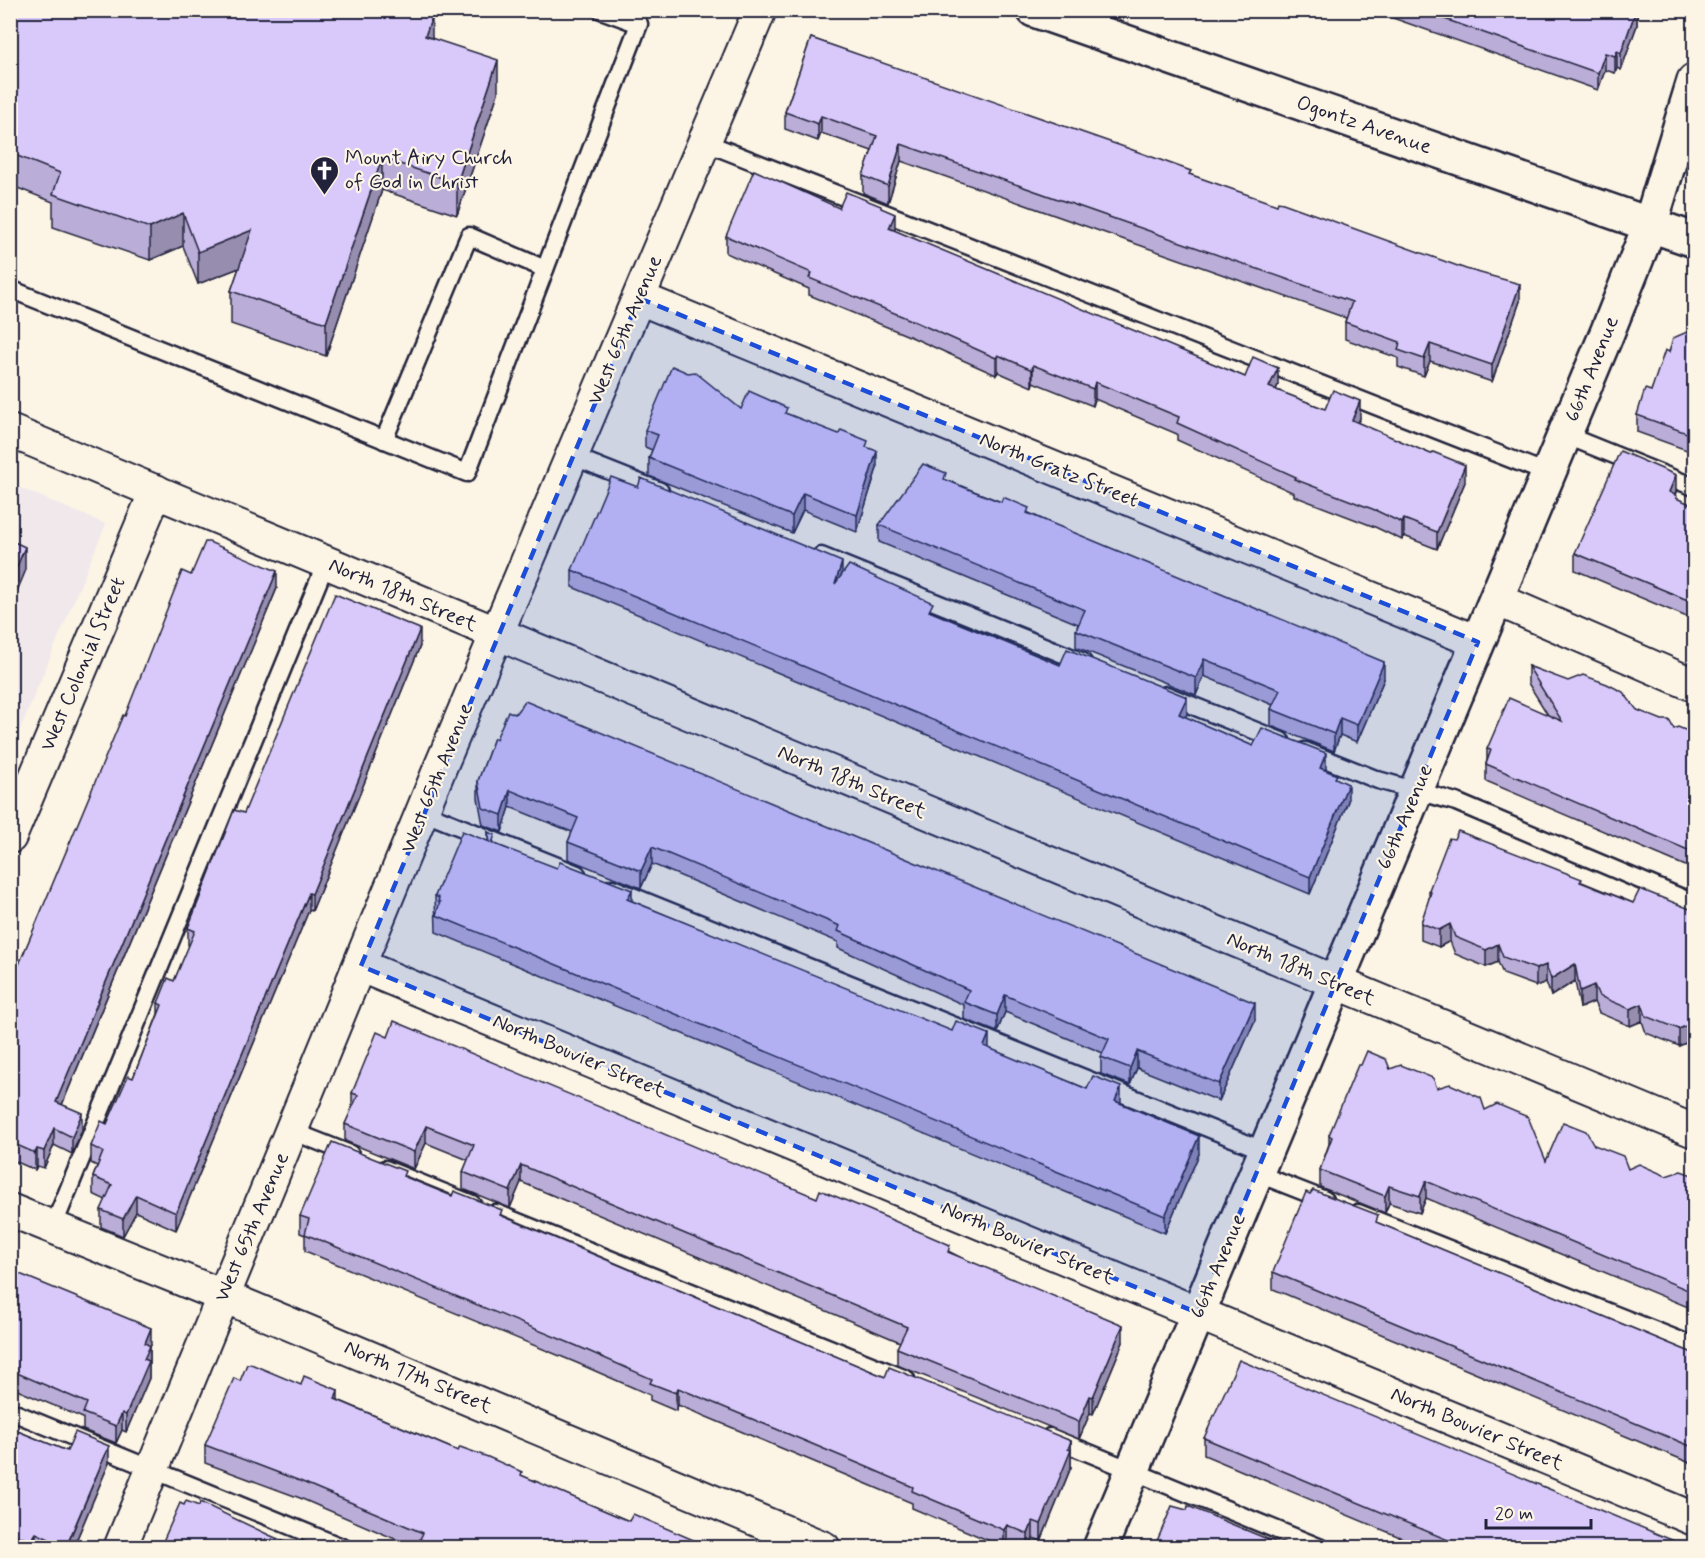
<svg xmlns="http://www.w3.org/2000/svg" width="1705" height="1558" font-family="Mynerve,sans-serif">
<rect width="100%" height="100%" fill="#fcf5e5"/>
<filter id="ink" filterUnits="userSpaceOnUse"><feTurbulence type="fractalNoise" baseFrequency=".0167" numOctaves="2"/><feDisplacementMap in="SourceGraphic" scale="12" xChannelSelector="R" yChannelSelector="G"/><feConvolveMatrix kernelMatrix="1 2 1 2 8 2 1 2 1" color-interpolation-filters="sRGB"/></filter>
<g filter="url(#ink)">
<path fill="#f1e8eb" d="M11,484L106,524L11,751Z"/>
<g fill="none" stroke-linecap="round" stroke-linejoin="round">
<defs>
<g id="lane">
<path d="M704,142L1549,474"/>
<path d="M10,289L467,473L639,24L601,10"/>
<path d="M1565,435L1694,487"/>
<path d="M384,440L469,236L545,269"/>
<path d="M572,456L660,491"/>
<path d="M821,556L1083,662"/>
<path d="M1166,695L1281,741"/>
<path d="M1305,751L1378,780L1456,802L1694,903"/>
<path d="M423,812L577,874"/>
<path d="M612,888L1265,1151"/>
<path d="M292,1131L350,1154"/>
<path d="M385,1169L472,1204"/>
<path d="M1256,1173L1325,1200"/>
<path d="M496,1213L906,1379"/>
<path d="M1358,1213L1694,1346"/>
<path d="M53,1227L326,563"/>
<path d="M10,1411L344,1548"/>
<path d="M1050,1437L1321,1548"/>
</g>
<g id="street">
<path d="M639,298L1478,642"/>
<path d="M10,431L1694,1131"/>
<path d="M1496,599L1694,685"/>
<path d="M10,837L156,491"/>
<path d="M361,966L1694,1519"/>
<path d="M10,1210L223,1296L824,1548"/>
<path d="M120,1548L440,768L760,10"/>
</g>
<path id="secondary" d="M1100,1548L1607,333L1650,225L1694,81"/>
<path id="primary" d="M1034,10L1694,240"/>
</defs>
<use href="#lane" stroke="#22223b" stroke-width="21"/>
<use href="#street" stroke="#22223b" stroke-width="36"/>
<use href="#secondary" stroke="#22223b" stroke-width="38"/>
<use href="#primary" stroke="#22223b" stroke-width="38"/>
<use href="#lane" stroke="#fcf5e5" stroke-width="16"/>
<use href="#street" stroke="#fcf5e5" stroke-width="32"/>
<use href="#secondary" stroke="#fcf5e5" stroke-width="33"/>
<use href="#primary" stroke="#fcf5e5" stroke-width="33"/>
</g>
<g fill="#baadd7" stroke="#22223b" stroke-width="1.5">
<path d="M10,10L432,38L498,93L457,215L382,190L326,356L231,324V291L239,268L198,284L183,246L150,260L53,227V202L10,185Z"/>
<path d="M1370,10H1637V25L1621,70L1617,68L1615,73L1605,70L1598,90Z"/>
<path d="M811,38L1191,175L1520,301L1492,382L1430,361L1424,376L1398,367V358L1345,339V322L1346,318L901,161L888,203L863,193V176L872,151L821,133L818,141L785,129V112Z"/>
<path d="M881,208L895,231L1245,377L1278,385L1276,390L1325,409L1360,418L1358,423L1465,482L1437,549L1404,536L1402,540L1375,527L1294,496V493L1177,440V434L1095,399L1093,406L1033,382L1032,387L998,372L996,375L909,336L809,295V289L726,253V236Z"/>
<path d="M1695,334V453L1637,432V415L1651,391L1669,352Z"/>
<path d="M741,409L787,414L868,448L877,468L857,532L803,510L792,533L649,476V458L652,450L645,447V430Z"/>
<path d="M946,480L1029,513L1384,679L1357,742L1340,735L1334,751L1271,726V709L1273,705L1204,676L1196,695L1076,647V630L1078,624L879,542V525Z"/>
<path d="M1676,492L1675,495L1677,499L1695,506V630H1694V620L1575,570V553Z"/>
<path d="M572,570L842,575L1060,665L1187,714L1185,717L1253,746L1326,771L1337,779L1348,801L1310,894L572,587Z"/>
<path d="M191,575L277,588L62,1105L82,1130L72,1154L54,1145L44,1168L37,1166L35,1170L10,1159V986L125,716Z"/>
<path d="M420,646L312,911L309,910L176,1230L136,1212L123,1236L101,1227V1210L106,1200L93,1194V1177L97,1166L91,1163V1146L107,1124L133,1078L158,1014V1003L174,981L189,946L188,945V928L244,813Z"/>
<path d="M1528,666L1637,710L1674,729L1695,734V870L1486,781V764L1487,760V749L1548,715L1528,683Z"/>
<path d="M494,738L1255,1020L1219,1101L1137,1068L1130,1085L1101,1074V1057L1103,1053L1005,1012L997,1032L964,1019V1005L838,948V942L652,864L641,888L568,859V842L572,832L510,807L502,832L483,825L478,798V781Z"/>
<path d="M488,832L495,844L1121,1104L1199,1154L1165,1233L436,932L435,896L488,842Z"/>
<path d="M1582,882L1633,903L1695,911V1053L1690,1041L1679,1046L1646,1033L1642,1021L1630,1026L1599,1013L1594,1002L1580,1008L1575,981L1551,996L1546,982L1536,986L1503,974L1498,962L1486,967L1455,954L1450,941L1439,947L1421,940V923L1429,901V890Z"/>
<path d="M388,1037L817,1198L950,1252L1123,1342L1093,1414L1090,1413L1079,1439L897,1365V1348L900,1342L521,1182L510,1208L463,1189V1172L468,1160L426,1143L414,1169L345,1141V1124L352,1109V1093Z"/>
<path d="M1390,1069L1437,1088L1485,1110L1546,1161L1594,1145L1628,1169L1666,1176H1695V1310L1426,1198L1420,1213L1389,1203L1385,1213L1320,1187V1170L1329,1144V1135Z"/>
<path d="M405,1176L502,1215L885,1377L1071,1441V1467L1041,1541L1033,1538L1029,1548H1019L1007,1542L1004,1547L912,1508V1503L867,1484L678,1405L676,1411L650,1400V1395L577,1363L305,1251V1235L300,1233V1216Z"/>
<path d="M1378,1223L1695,1354V1465L1273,1289V1272Z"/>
<path d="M10,1270L151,1345L150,1347V1363L149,1365V1378L126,1432L122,1430L116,1443L83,1430V1418L10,1387Z"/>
<path d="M240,1381L301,1385L338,1400L458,1451L522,1476L629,1521L712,1548H416L300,1498L205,1463V1445Z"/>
<path d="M10,1428L67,1451L109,1463L73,1548H10Z"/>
<path d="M1204,1438L1691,1548H1426L1204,1455Z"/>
</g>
<g fill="#978daf" stroke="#22223b" stroke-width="1.5">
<path d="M1636,10H1637V25L1621,70V53Z"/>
<path d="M432,17V50L425,36Z"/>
<path d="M1617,51V68L1615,73V56Z"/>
<path d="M1605,53V70L1598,90V73Z"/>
<path d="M498,60V93L457,215V183Z"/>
<path d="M821,116V133L818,141V124Z"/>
<path d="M901,144V161L888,203V186Z"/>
<path d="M382,158V190L326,356V323Z"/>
<path d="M183,213V246L150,260V228Z"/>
<path d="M895,214V231L889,228Z"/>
<path d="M252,230V263L198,284V252Z"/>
<path d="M1520,284V301L1492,382V365Z"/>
<path d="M1430,344V361L1424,376V359Z"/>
<path d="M998,355V372L996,375V358Z"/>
<path d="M1033,365V382L1032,387V370Z"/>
<path d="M1278,368V385L1269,404V387Z"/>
<path d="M1095,382V399L1093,406V389Z"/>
<path d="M1360,401V418L1352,437V420Z"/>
<path d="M877,451V468L857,532V515Z"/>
<path d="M1465,465V482L1437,549V532Z"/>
<path d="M1676,475V492L1669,510V492Z"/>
<path d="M803,493V510L792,533V516Z"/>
<path d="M1404,519V536L1402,540V523Z"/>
<path d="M25,547V572L10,608V583Z"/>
<path d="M842,562V579L835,584Z"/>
<path d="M277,571V588L56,1119V1102Z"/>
<path d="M420,629V646L312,911V894Z"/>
<path d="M1204,659V676L1196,695V678Z"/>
<path d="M1384,662V679L1357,742V725Z"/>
<path d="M1187,697V714L1179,731V714Z"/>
<path d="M1340,718V735L1334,751V734Z"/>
<path d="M1326,753V770L1320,768Z"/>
<path d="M1348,784V801L1310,894V877Z"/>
<path d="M510,790V807L502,832V815Z"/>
<path d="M652,847V864L641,888V871Z"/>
<path d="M632,890V907L627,899Z"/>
<path d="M309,893V910L176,1230V1213Z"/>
<path d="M1450,924V941L1439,947V930Z"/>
<path d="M1498,944V962L1486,967V950Z"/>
<path d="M1575,964V981L1551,996V979Z"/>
<path d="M1546,965V982L1536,986V969Z"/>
<path d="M1594,985V1002L1580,1008V991Z"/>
<path d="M1005,995V1012L997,1032V1015Z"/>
<path d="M1255,1003V1020L1219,1101V1084Z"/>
<path d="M1642,1004V1021L1630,1026V1009Z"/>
<path d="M1690,1024V1041L1679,1046V1029Z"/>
<path d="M989,1034V1051L984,1046Z"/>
<path d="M1137,1051V1068L1130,1085V1068Z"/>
<path d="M1121,1087V1104L1115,1101Z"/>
<path d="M82,1113V1130L72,1154V1137Z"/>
<path d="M426,1126V1143L414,1169V1152Z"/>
<path d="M54,1128V1145L44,1168V1151Z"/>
<path d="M1199,1136V1154L1165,1233V1216Z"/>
<path d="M37,1149V1166L35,1170V1153Z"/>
<path d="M521,1165V1182L510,1208V1191Z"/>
<path d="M1426,1181V1198L1420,1213V1196Z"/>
<path d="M1389,1186V1203L1385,1213V1196Z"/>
<path d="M136,1195V1212L123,1236V1219Z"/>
<path d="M1695,1207V1224L1688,1223Z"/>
<path d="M1123,1325V1342L1093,1414V1397Z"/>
<path d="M151,1328V1345L150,1347V1363L149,1365V1378L126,1432V1415L145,1343Z"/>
<path d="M678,1388V1405L676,1411V1393Z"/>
<path d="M338,1390V1407L335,1399Z"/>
<path d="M1090,1396V1413L1079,1439V1422Z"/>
<path d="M122,1413V1430L116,1443V1426Z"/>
<path d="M1071,1441V1467L1041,1541V1524Z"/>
<path d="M109,1446V1463L73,1548H66Z"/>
<path d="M1033,1521V1538L1029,1548H1028V1534Z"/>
<path d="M1007,1525V1542L1004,1547V1530Z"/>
<path d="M36,1533V1548H31V1541Z"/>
</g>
<g fill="#d8c9fa" stroke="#22223b" stroke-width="1.5">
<path d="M10,10H412L432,17L425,36L498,60L457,183L382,158L326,323L231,291L252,230L198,252L183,213L150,228L53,194L60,173L10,153Z"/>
<path d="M1419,10H1636L1621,53L1617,51L1615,56L1605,53L1598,73Z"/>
<path d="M811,38L1130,149L1191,171L1189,174L1277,205L1278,202L1283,203L1466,269L1520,284L1492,365L1430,344L1424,359L1398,350L1400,342L1345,322L1352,302L901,144L888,186L863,176L877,136L821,116L818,124L785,112Z"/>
<path d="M754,170L839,208L846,192L881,206V208L895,214L889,228L1245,377L1253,357L1278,368L1269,387L1325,409L1333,390L1360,401L1352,420L1431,454L1433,452L1465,465L1437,532L1404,519L1402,523L1375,510L1294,479L1296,477L1177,423L1179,417L1095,382L1093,389L1033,365L1032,370L998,355L996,358L909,319L809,278L812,273L726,236Z"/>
<path d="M1687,332L1695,334V436L1637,415L1645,389L1651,391L1665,350L1669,352L1673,338Z"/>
<path d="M672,366L688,373L695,372L741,409L749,391L787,408L785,413L839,434L841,430L868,441L866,447L877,451L857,515L803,493L792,516L649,458L658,435L645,430Z"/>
<path d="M1620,451L1676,475L1669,492L1677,496L1676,498L1695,506V603L1575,553Z"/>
<path d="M923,464L946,473L944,479L973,491L1001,502L1003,497L1029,508L1027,513L1039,518L1384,662L1357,725L1340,718L1334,734L1271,709L1280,690L1204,659L1196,678L1076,630L1085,610L879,525Z"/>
<path d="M611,477L638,487L641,478L842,562L835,584L849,565L933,603L929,611L1060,665L1067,649L1187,697L1179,714L1253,746L1262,728L1326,753L1320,768L1337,775L1335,778L1348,784L1310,877L572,570Z"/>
<path d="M10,540L25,547L10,583Z"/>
<path d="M205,542H209L277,571L56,1102L82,1113L72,1137L54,1128L44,1151L37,1149L35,1153L10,1142V986L123,715L125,716L182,571L191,575Z"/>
<path d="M335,594L420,629L312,894L309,893L176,1213L136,1195L123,1219L101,1210L112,1185L93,1177L103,1152L91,1146L101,1121L107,1124L128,1076L133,1078L162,1005L158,1003L168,978L174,981L195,931L188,928L234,810L244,813Z"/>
<path d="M1528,666L1568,681L1583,675L1607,684L1623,692L1637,710L1662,720H1669L1674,729L1678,727L1695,734V853L1486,764L1491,750L1487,749L1509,698L1562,721Z"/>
<path d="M525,701L1255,1003L1219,1084L1137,1051L1130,1068L1101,1057L1109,1039L1005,995L997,1015L964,1002L969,990L838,931L840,926L652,847L641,871L568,842L578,818L510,790L502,815L483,808L478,781L494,738L496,739L508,711L515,714Z"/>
<path d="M462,831L490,842L488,832L495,835L492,843L557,868L560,862L632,890L627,899L952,1031L956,1021L989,1034L984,1046L1087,1089L1093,1076L1121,1087L1115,1101L1199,1136L1165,1216L436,915L440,902H438L439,898L435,896Z"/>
<path d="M1458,831L1582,879L1580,882L1633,903L1640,889L1695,911V1036L1690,1024L1679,1029L1646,1016L1642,1004L1630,1009L1599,996L1594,985L1580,991L1575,964L1551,979L1546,965L1536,969L1503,957L1498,944L1486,950L1455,937L1450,924L1439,930L1421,923L1431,892L1429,890L1449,838L1454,839Z"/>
<path d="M394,1021L817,1198L820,1190L869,1210L950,1245L948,1252L1123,1325L1093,1397L1090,1396L1079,1422L897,1348L907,1327L521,1165L510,1191L463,1172L474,1145L426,1126L414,1152L345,1124L358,1095L352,1093L377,1032L388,1037Z"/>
<path d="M1367,1051L1386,1059L1390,1069L1401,1065L1433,1078L1437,1088L1450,1084L1481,1098L1485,1110L1497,1104L1528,1117L1546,1161L1563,1122L1586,1131L1594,1145L1623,1156L1628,1169L1639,1164L1666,1176L1681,1171L1695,1176V1207L1688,1223L1695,1220V1293L1426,1181L1420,1196L1389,1186L1385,1196L1320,1170L1332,1137L1329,1135L1358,1065H1361Z"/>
<path d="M332,1142L405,1171L403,1176L452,1196L454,1191L502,1210L500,1215L885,1377L889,1367L1071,1441L1068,1449L1071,1450L1041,1524L1033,1521L1028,1534L1007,1525L1004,1530L912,1491L913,1487L867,1467L678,1388L676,1393L650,1383L652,1379L577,1346L305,1234L309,1219L300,1216Z"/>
<path d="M1313,1190L1378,1215L1376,1222L1695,1354V1448L1273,1272L1306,1192L1310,1194Z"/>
<path d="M10,1270L151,1328L145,1343L150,1346L144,1359L149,1361L126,1415L122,1413L116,1426L83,1413L87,1403L10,1370Z"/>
<path d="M1239,1360L1691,1548H1467L1204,1438Z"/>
<path d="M247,1364H251L301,1385L304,1376L338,1390L335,1399L458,1451L460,1447L488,1457L522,1472L521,1475L629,1521L633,1514L712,1548H428L430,1544L420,1539L423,1533L300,1481L205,1445L234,1378L240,1381Z"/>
<path d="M10,1428L67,1451L75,1432L109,1446L66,1547L36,1533L31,1541L10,1533Z"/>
<path d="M186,1501L199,1506L200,1502L269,1535L299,1548H160L180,1503L184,1505Z"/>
<path d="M1172,1506L1187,1510L1188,1506L1289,1548H1154Z"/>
</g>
</g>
<path fill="#1d4ed8" fill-opacity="0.2" stroke="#1d4ed8" stroke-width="4.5" stroke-dasharray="12 8" stroke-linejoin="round" d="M639,298L1478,642L1198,1313L361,966Z"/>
<defs>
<symbol id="church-pin" viewBox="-11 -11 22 30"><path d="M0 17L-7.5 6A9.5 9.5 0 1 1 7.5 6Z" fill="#22223b" stroke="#fcf5e5"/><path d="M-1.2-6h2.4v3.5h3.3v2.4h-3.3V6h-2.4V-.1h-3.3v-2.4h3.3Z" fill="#fff"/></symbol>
</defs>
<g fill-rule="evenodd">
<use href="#church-pin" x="308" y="154" width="33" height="45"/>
</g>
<g text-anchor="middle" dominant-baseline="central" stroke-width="4.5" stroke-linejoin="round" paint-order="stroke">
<g font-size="21" fill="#22223b" stroke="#fcf5e5">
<text transform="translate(1364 125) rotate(19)">Ogontz Avenue</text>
<text transform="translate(625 330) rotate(-67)">West 65th Avenue</text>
<text transform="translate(1592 369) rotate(-68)">66th Avenue</text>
<text transform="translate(1059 470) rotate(22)">North Gratz Street</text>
<text transform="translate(403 595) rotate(23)">North 18th Street</text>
<text transform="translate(83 664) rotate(-67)">West Colonial Street</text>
<text transform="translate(437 778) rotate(-68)">West 65th Avenue</text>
<text transform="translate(852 782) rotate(23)">North 18th Street</text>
<text transform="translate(1405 817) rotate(-67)">66th Avenue</text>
<text transform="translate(1301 969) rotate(23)">North 18th Street</text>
<text transform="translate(579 1056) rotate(23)">North Bouvier Street</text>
<text transform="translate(252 1227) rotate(-67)">West 65th Avenue</text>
<text transform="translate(1028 1243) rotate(23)">North Bouvier Street</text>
<text transform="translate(1218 1266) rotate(-67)">66th Avenue</text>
<text transform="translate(418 1377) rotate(23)">North 17th Street</text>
<text transform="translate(1477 1429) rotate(23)">North Bouvier Street</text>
</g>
<g font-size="21" fill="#22223b" stroke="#fcf5e5" text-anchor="start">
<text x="345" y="158">Mount Airy Church<tspan x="345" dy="24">of God in Christ</tspan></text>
</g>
</g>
<rect width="1705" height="1558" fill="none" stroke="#fcf5e5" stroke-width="36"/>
<rect x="18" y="18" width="1669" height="1522" fill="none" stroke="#22223b" stroke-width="2" filter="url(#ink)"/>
<path d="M1486 1519v9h105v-9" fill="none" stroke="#22223b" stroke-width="3"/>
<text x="1495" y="1519" font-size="18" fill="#22223b" stroke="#fcf5e5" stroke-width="4.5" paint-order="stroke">20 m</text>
</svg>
